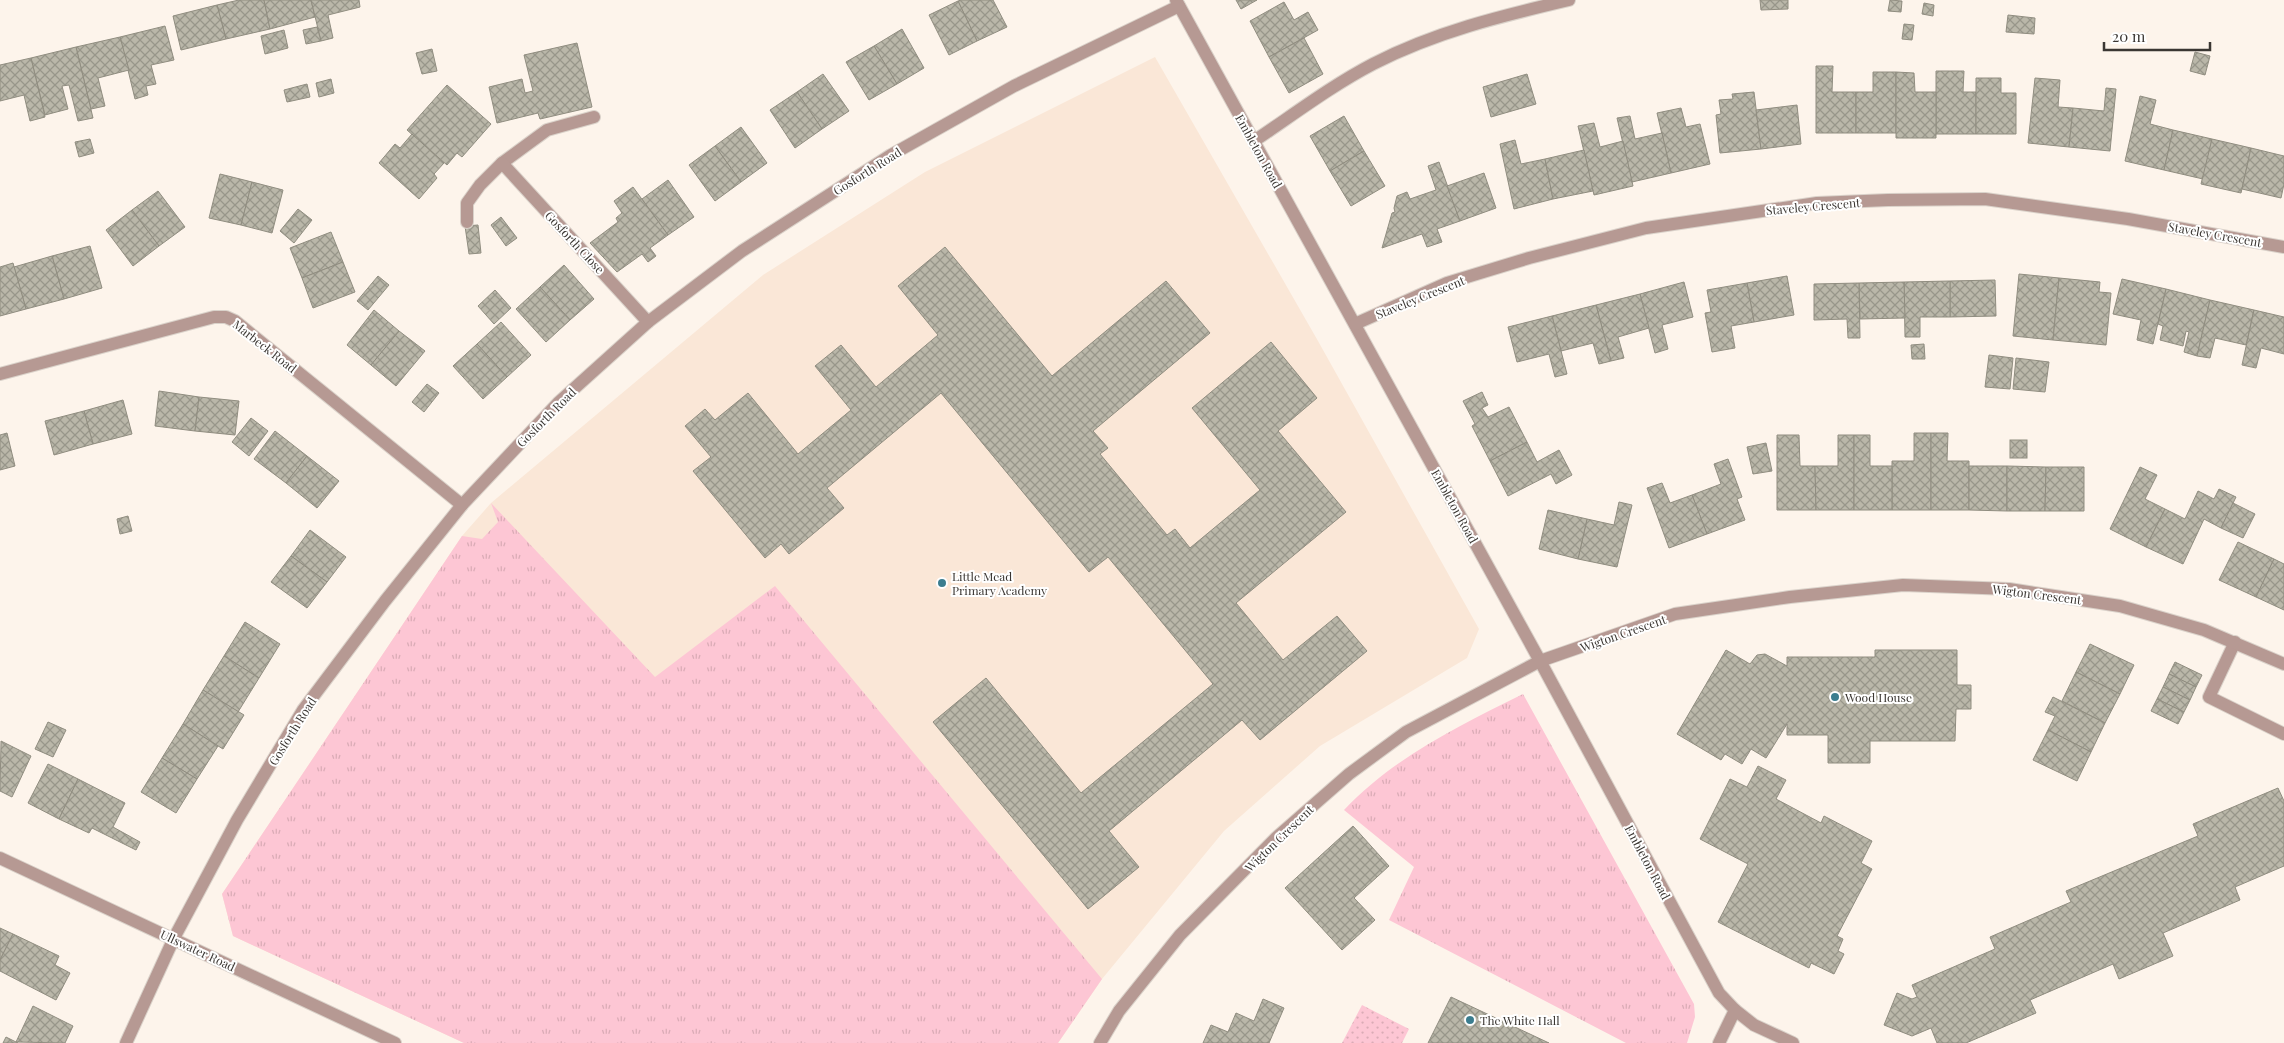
<svg xmlns="http://www.w3.org/2000/svg" width="2284" height="1043" font-family="'Playfair Display',serif">
<defs>
<pattern id="grass-tufts" width="24" height="20" patternUnits="userSpaceOnUse" patternTransform="scale(1.25)"><rect width="24" height="20" fill="#fdc6d4"/><path d="M3 7l-1-3M5 7V3M7 7l1-3M15 17l-1-3M17 17v-4M19 17l1-3" fill="none" stroke="#daabb6"/></pattern>
<pattern id="garden-dots" width="8" height="8" patternUnits="userSpaceOnUse" patternTransform="scale(1.25)"><rect width="8" height="8" fill="#fdc6d4"/><path d="M2 2h.1M6 6h.1" fill="none" stroke="#daabb6" stroke-width="1.8" stroke-linecap="round"/></pattern>
<pattern id="building-cross-hatch" width="8" height="8" patternUnits="userSpaceOnUse" patternTransform="scale(1.25)"><rect width="8" height="8" fill="#bab7a9"/><path d="M0 0l8 8M0 8l8-8" fill="none" stroke="#98968a"/></pattern>
</defs>
<rect width="100%" height="100%" fill="#fdf4eb"/>
<path fill="#fae7d7" d="M1155,57L1318,341L1479,629L1467,658L1320,746L1224,831L1102,979L1058,1043H464L233,936L222,894L462,536L491,503L763,275L925,172Z"/>
<g fill="url(#grass-tufts)">
<path d="M491,503L655,677L775,586L1102,979L1058,1043H464L233,936L222,894L462,536L482,539L498,522Z"/>
<path d="M1523,694L1694,1004L1695,1017L1687,1043H1626L1389,920L1414,867L1344,810C1394,757 1459,726 1523,694Z"/>
</g>
<path fill="url(#garden-dots)" d="M1362,1005L1409,1029L1402,1043H1342Z"/>
<g fill="url(#building-cross-hatch)" stroke="#908d80">
<path d="M239,0H264L270,29L226,39L217,5Z"/>
<path d="M264,0H311L315,17L270,29Z"/>
<path d="M311,0H359L360,7L328,15L333,38L321,41Z"/>
<path d="M961,0H993L1007,27L977,41L958,1Z"/>
<path d="M1236,0H1257L1241,9Z"/>
<path d="M1760,0H1788V9L1761,10Z"/>
<path d="M1890,0L1902,1L1901,12L1888,11Z"/>
<path d="M958,1L977,41L949,55L929,15Z"/>
<path d="M1284,2L1294,20L1308,12L1318,30L1269,57L1250,21Z"/>
<path d="M1924,3L1934,5L1933,16L1922,14Z"/>
<path d="M217,5L226,39L181,50L173,16Z"/>
<path d="M2008,15L2035,18L2034,34L2006,32Z"/>
<path d="M1904,24L1914,25L1912,40L1902,39Z"/>
<path d="M165,26L174,60L151,65L156,84L146,86L148,95L135,99L120,37Z"/>
<path d="M317,27L321,41L306,44L303,30Z"/>
<path d="M902,29L924,68L897,84L874,46Z"/>
<path d="M284,30L288,48L265,54L261,36Z"/>
<path d="M120,37L129,70L98,78L105,106L91,109L76,47Z"/>
<path d="M1304,38L1323,74L1289,93L1269,57Z"/>
<path d="M577,43L592,107L540,119L538,113L497,123L489,87L522,79L525,93L533,91L524,55Z"/>
<path d="M874,46L897,84L869,100L846,62Z"/>
<path d="M76,47L93,118L78,121L69,85L62,86L68,109L45,115L31,58Z"/>
<path d="M432,49L437,71L422,74L416,53Z"/>
<path d="M2195,52L2210,56L2205,75L2190,71Z"/>
<path d="M31,58L45,117L30,121L24,95L0,101V65Z"/>
<path d="M1816,66H1833L1832,92H1856V133H1816Z"/>
<path d="M1936,71H1964L1963,92H1976V134H1936Z"/>
<path d="M1873,72H1896V133H1856V92H1873Z"/>
<path d="M1896,72L1914,73L1915,92H1936V138H1896Z"/>
<path d="M823,74L849,111L822,129L797,92Z"/>
<path d="M1527,74L1536,104L1491,117L1483,87Z"/>
<path d="M1976,78H2001V93H2016V134H1976Z"/>
<path d="M2035,78L2060,80L2058,107L2073,108L2069,147L2028,143Z"/>
<path d="M331,79L334,93L319,97L316,83Z"/>
<path d="M307,84L310,97L287,102L284,90Z"/>
<path d="M447,85L491,124L462,157L457,153L447,165L407,130Z"/>
<path d="M2106,88L2116,89L2110,151L2069,147L2073,108L2104,111Z"/>
<path d="M797,92L822,129L795,148L770,110Z"/>
<path d="M1754,92L1761,149L1720,153L1716,115L1721,114L1719,100L1733,99L1732,94Z"/>
<path d="M2140,96L2156,100L2150,124L2173,130L2164,170L2125,161Z"/>
<path d="M1797,105L1801,144L1761,149L1756,110Z"/>
<path d="M1681,108L1686,127L1700,124L1710,164L1671,173L1657,113Z"/>
<path d="M1344,116L1364,151L1330,171L1310,136Z"/>
<path d="M1630,116L1635,139L1662,133L1671,173L1632,182L1617,118Z"/>
<path d="M1594,123L1600,147L1623,141L1633,186L1594,195L1578,126Z"/>
<path d="M741,127L767,163L741,182L715,146Z"/>
<path d="M2173,130L2212,139L2203,179L2164,170Z"/>
<path d="M412,134L444,163L434,174L437,178L419,199L379,163L395,144L400,148Z"/>
<path d="M90,139L94,153L79,157L75,142Z"/>
<path d="M2212,139L2251,148L2241,193L2201,184Z"/>
<path d="M1515,140L1521,164L1545,159L1553,199L1514,209L1500,144Z"/>
<path d="M715,146L741,182L715,201L689,165Z"/>
<path d="M2251,148L2284,156V184L2281,198L2242,189Z"/>
<path d="M1584,150L1593,191L1553,199L1545,159Z"/>
<path d="M1364,151L1385,186L1351,206L1330,171Z"/>
<path d="M1439,162L1460,221L1437,229L1442,242L1427,247L1422,234L1382,248L1392,213L1395,212L1394,208L1397,196L1407,192L1410,199L1436,190L1428,166Z"/>
<path d="M1484,173L1496,208L1460,221L1447,186Z"/>
<path d="M220,174L252,182L241,225L209,218Z"/>
<path d="M668,180L694,217L668,235L642,199Z"/>
<path d="M252,182L283,190L272,233L241,225Z"/>
<path d="M633,187L668,235L650,248L656,256L648,262L642,254L617,272L590,243L618,222L616,218L622,213L614,201Z"/>
<path d="M158,191L185,227L159,246L132,210Z"/>
<path d="M298,209L312,220L294,243L280,231Z"/>
<path d="M132,210L159,246L133,266L106,230Z"/>
<path d="M501,217L517,238L506,246L491,225Z"/>
<path d="M478,225L481,253L469,254L465,226Z"/>
<path d="M331,232L343,262L302,278L290,248Z"/>
<path d="M90,246L102,288L64,299L52,256Z"/>
<path d="M945,247L1052,376L1166,281L1210,333L1093,431L1108,448L1100,454L1167,535L1175,529L1190,548L1260,490L1192,408L1271,342L1317,398L1278,431L1346,512L1236,603L1283,660L1337,616L1367,651L1260,740L1242,720L1109,831L1139,867L1088,909L933,722L986,678L1081,793L1213,684L1108,557L1089,572L941,393L827,488L844,508L789,554L781,544L765,558L693,471L711,457L685,426L705,409L715,420L748,393L798,454L851,410L815,366L841,345L876,387L938,335L898,286Z"/>
<path d="M52,256L64,299L26,309L14,267Z"/>
<path d="M343,262L355,292L313,308L302,278Z"/>
<path d="M13,263L26,309L0,316V267Z"/>
<path d="M564,265L594,299L570,320L540,287Z"/>
<path d="M2019,274L2059,278L2053,340L2013,336Z"/>
<path d="M378,276L389,285L368,310L357,301Z"/>
<path d="M1787,276L1794,315L1754,322L1747,283Z"/>
<path d="M2059,278L2100,282L2099,292L2111,293L2106,345L2053,340Z"/>
<path d="M2122,279L2166,289L2153,344L2137,340L2141,320L2113,314Z"/>
<path d="M1995,280L1996,316L1950,317V281Z"/>
<path d="M1950,281V317H1920V337H1905L1904,282Z"/>
<path d="M1684,282L1693,317L1662,325L1668,349L1655,353L1640,294Z"/>
<path d="M1904,282L1905,318L1860,319L1859,283Z"/>
<path d="M1747,283L1754,322L1731,326L1735,348L1712,352L1705,313L1711,312L1707,290Z"/>
<path d="M1859,283L1860,338H1848L1847,319L1814,320V284Z"/>
<path d="M540,287L570,320L546,342L516,309Z"/>
<path d="M2166,289L2210,300L2197,356L2184,352L2189,332L2186,331L2183,346L2160,340L2163,326L2158,324Z"/>
<path d="M495,290L511,308L494,324L478,306Z"/>
<path d="M1640,294L1649,328L1618,337L1624,358L1611,361L1596,305Z"/>
<path d="M2210,300L2254,310L2246,345L2215,338L2210,358L2197,356Z"/>
<path d="M1596,305L1611,361L1599,364L1593,343L1561,351L1552,316Z"/>
<path d="M374,310L399,331L371,365L347,345Z"/>
<path d="M2254,310L2284,317V354L2261,348L2256,368L2242,365Z"/>
<path d="M1552,316L1567,374L1555,377L1549,354L1517,362L1508,327Z"/>
<path d="M501,322L531,355L507,377L477,344Z"/>
<path d="M399,331L425,351L396,386L371,365Z"/>
<path d="M477,344L507,377L483,399L453,366Z"/>
<path d="M1924,344L1925,359H1912L1911,345Z"/>
<path d="M1989,355L2013,358L2010,389L1985,387Z"/>
<path d="M2016,358L2049,362L2045,392L2013,389Z"/>
<path d="M427,384L439,393L424,412L412,402Z"/>
<path d="M159,391L199,397L195,431L155,426Z"/>
<path d="M1482,392L1488,405L1482,408L1488,417L1509,407L1527,442L1490,461L1472,426L1475,424L1463,401Z"/>
<path d="M199,397L239,401L235,435L195,431Z"/>
<path d="M123,400L132,434L93,444L84,411Z"/>
<path d="M84,411L93,444L54,455L45,421Z"/>
<path d="M251,418L268,431L249,456L232,442Z"/>
<path d="M275,431L307,456L286,483L254,459Z"/>
<path d="M7,433L15,466L0,470V435Z"/>
<path d="M1914,433H1931V510H1892V461H1914Z"/>
<path d="M1931,433H1948L1947,461H1969V510H1931Z"/>
<path d="M1777,435H1799L1800,466H1815L1816,510H1777Z"/>
<path d="M1838,435H1854V510H1816L1815,466H1838Z"/>
<path d="M1854,435H1870V466H1892V510H1854Z"/>
<rect x="2010" y="440" width="17" height="18"/>
<path d="M1527,442L1537,462L1559,450L1572,475L1556,484L1551,474L1508,496L1490,461Z"/>
<path d="M1766,443L1772,471L1753,474L1747,447Z"/>
<path d="M307,456L339,481L317,508L286,483Z"/>
<path d="M1728,459L1742,497L1737,499L1745,520L1707,534L1692,495L1721,484L1714,464Z"/>
<path d="M1969,466H2007V511L1969,510Z"/>
<path d="M2007,466L2046,467L2045,511H2007Z"/>
<path d="M2046,467H2084V511H2045Z"/>
<path d="M2140,467L2157,475L2145,499L2165,509L2146,547L2110,529Z"/>
<path d="M1662,483L1670,503L1692,495L1707,534L1669,548L1647,488Z"/>
<path d="M2219,489L2236,497L2221,528L2204,519L2183,564L2146,547L2165,509L2185,519L2198,491L2214,499Z"/>
<path d="M1619,502L1632,505L1617,567L1578,559L1587,519L1614,525Z"/>
<path d="M2233,503L2255,514L2243,538L2221,528Z"/>
<path d="M1548,510L1587,519L1578,559L1539,549Z"/>
<path d="M128,516L132,531L120,534L117,519Z"/>
<path d="M310,530L346,557L327,582L291,556Z"/>
<path d="M2238,542L2274,559L2256,597L2219,580Z"/>
<path d="M291,556L327,582L307,608L271,582Z"/>
<path d="M2274,559L2284,564V610L2256,597Z"/>
<path d="M245,622L280,644L259,678L224,656Z"/>
<path d="M2090,644L2134,665L2120,694L2076,672Z"/>
<path d="M1726,650L1750,664L1757,655L1765,654L1787,666V657H1875V650H1957V685H1971V709H1956L1955,741H1870V763H1828V735H1787V724L1766,758L1751,749L1742,764L1725,754L1721,760L1677,734Z"/>
<path d="M224,656L259,678L238,712L203,690Z"/>
<path d="M2175,662L2202,675L2196,687L2169,674Z"/>
<path d="M2076,672L2120,694L2105,723L2062,701Z"/>
<path d="M2169,674L2196,687L2190,700L2163,687Z"/>
<path d="M2163,687L2190,700L2184,712L2157,699Z"/>
<path d="M203,690L244,715L223,749L183,724Z"/>
<path d="M2053,697L2105,723L2091,752L2048,730L2055,716L2045,712Z"/>
<path d="M2157,699L2184,712L2178,724L2151,711Z"/>
<path d="M48,722L66,730L53,757L35,749Z"/>
<path d="M183,724L218,746L197,779L162,758Z"/>
<path d="M2048,730L2091,752L2077,781L2033,760Z"/>
<path d="M1,741L31,756L12,797L0,791Z"/>
<path d="M162,758L197,779L176,813L141,792Z"/>
<path d="M48,764L78,779L59,819L28,803Z"/>
<path d="M1758,766L1786,780L1776,799L1821,823L1824,816L1872,841L1861,863L1872,869L1837,936L1843,939L1838,951L1844,954L1834,974L1811,963L1809,968L1718,922L1748,864L1700,839L1730,779L1747,787Z"/>
<path d="M78,779L125,803L113,827L140,842L136,850L92,828L89,833L59,819Z"/>
<path d="M2278,788L2284,801V866L2235,887L2240,900L2163,933L2173,956L2119,979L2113,964L2030,1000L2036,1013L1966,1043H1937L1931,1028L1912,1036L1884,1025L1897,993L1912,999L1917,997L1912,985L1995,949L1990,937L2071,902L2066,891L2198,836L2193,824Z"/>
<path d="M1353,826L1389,866L1354,898L1375,920L1342,950L1285,888Z"/>
<path d="M0,928L13,934L0,960Z"/>
<path d="M13,934L59,956L55,965L70,973L56,1000L0,971V960Z"/>
<path d="M1451,997L1549,1043H1428Z"/>
<path d="M1263,999L1284,1008L1269,1043H1203L1211,1025L1228,1032L1236,1013L1254,1021Z"/>
<path d="M33,1006L73,1026L65,1043L16,1042Z"/>
<path d="M6,1037L18,1043H3Z"/>
</g>
<g fill="none" stroke-linecap="round" stroke-linejoin="round">
<defs>
<g id="service">
<path d="M1254,141C1293,115 1331,86 1373,64C1435,32 1501,16 1569,0"/>
<path d="M2235,642L2209,697L2284,734"/>
</g>
<g id="minor">
<path d="M1176,0L1540,661L1719,993L1735,1010"/>
<path d="M502,163L547,130L594,117"/>
<path d="M467,222V203L480,185L502,163L648,322"/>
<path d="M1355,324L1447,283L1529,258L1646,228L1817,203L1888,200L1985,199L2128,219L2284,247"/>
<path d="M0,374L214,317H226L235,321L462,505"/>
<path d="M0,858L395,1043"/>
<path d="M126,1043L174,938L237,820L303,710L385,601L462,505L558,403L648,322L742,251L891,155L1014,86L1179,6"/>
<path d="M1100,1043L1119,1011L1180,935L1277,837L1349,774L1406,732L1540,661L1675,614L1790,597L1903,585L2009,589L2120,606L2204,630L2284,664"/>
<path d="M1719,1043L1735,1010L1754,1025L1793,1043"/>
</g>
</defs>
<use href="#service" stroke="#dad2ca" stroke-width="14"/>
<use href="#minor" stroke="#dad2ca" stroke-width="14"/>
<use href="#service" stroke="#b69993" stroke-width="12"/>
<use href="#minor" stroke="#b69993" stroke-width="12"/>
</g>
<g fill="#3b7d8f" stroke="#fff" stroke-width="2">
<circle cx="942" cy="583" r="5"/>
<circle cx="1835" cy="697" r="5"/>
<circle cx="1470" cy="1020" r="5"/>
</g>
<g text-anchor="middle" dominant-baseline="central" stroke-width="4" stroke-linejoin="round" paint-order="stroke">
<g font-size="12" fill="#3a3632" stroke="#fff">
<text transform="translate(1259 151) rotate(61)">Embleton Road</text>
<text transform="translate(867 171) rotate(-32)">Gosforth Road</text>
<text transform="translate(1813 206) rotate(-5)">Staveley Crescent</text>
<text transform="translate(2215 234) rotate(10)">Staveley Crescent</text>
<text transform="translate(575 242) rotate(47)">Gosforth Close</text>
<text transform="translate(1420 297) rotate(-22)">Staveley Crescent</text>
<text transform="translate(265 346) rotate(38)">Marbeck Road</text>
<text transform="translate(546 417) rotate(-45)">Gosforth Road</text>
<text transform="translate(1455 506) rotate(61)">Embleton Road</text>
<text transform="translate(2037 594) rotate(7)">Wigton Crescent</text>
<text transform="translate(1623 633) rotate(-19)">Wigton Crescent</text>
<text transform="translate(292 731) rotate(-58)">Gosforth Road</text>
<text transform="translate(1279 838) rotate(-44)">Wigton Crescent</text>
<text transform="translate(1648 862) rotate(62)">Embleton Road</text>
<text transform="translate(198 950) rotate(25)">Ullswater Road</text>
</g>
<g font-size="12" fill="#3a3632" stroke="#fff" text-anchor="start">
<text x="952" y="576">Little Mead<tspan x="952" dy="14">Primary Academy</tspan></text>
<text x="1845" y="697">Wood House</text>
<text x="1480" y="1020">The White Hall</text>
</g>
</g>
<path d="M2104 42v8h106v-8" fill="none" stroke="#3a3632" stroke-width="2.5"/>
<text x="2112" y="42" font-size="15" fill="#3a3632" stroke="#ffffff" stroke-width="4" paint-order="stroke">20 m</text>
</svg>
